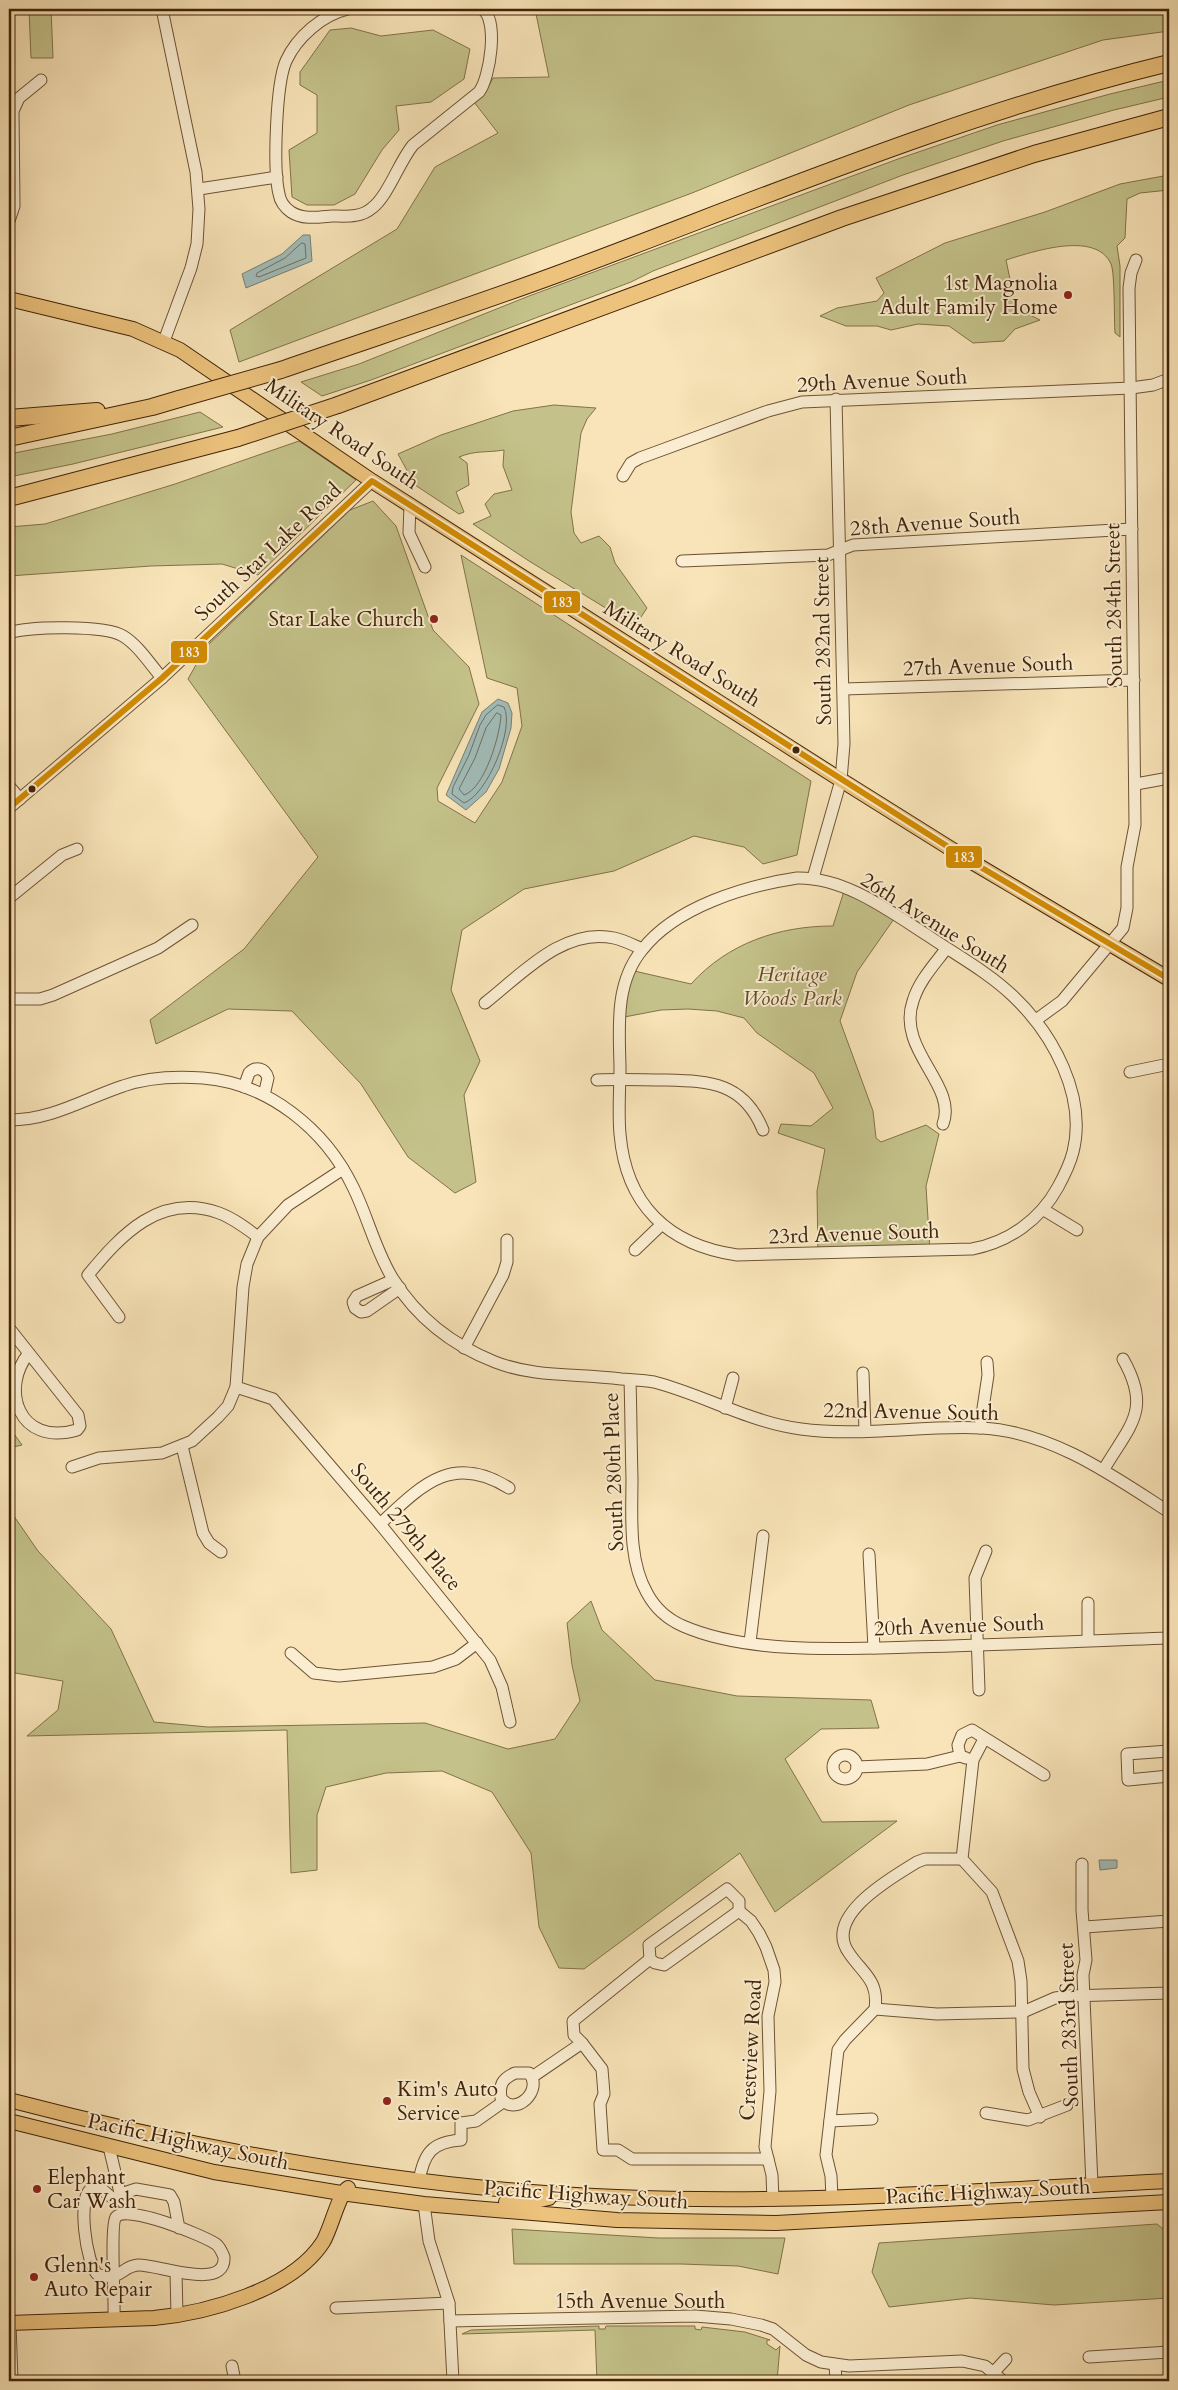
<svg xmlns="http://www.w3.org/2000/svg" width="1178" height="2390" font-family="Cardo,serif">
<rect width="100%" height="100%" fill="#f8e4b8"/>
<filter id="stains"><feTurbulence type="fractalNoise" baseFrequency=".004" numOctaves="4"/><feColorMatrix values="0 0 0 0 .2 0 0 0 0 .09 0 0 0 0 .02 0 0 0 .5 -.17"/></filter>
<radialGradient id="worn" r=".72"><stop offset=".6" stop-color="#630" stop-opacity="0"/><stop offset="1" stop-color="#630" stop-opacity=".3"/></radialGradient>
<g fill="#c4c28a" stroke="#827249">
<path d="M29,9H51L53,58H31Z"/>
<path d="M535,9H1169V31L1103,40L909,105L692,193L239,362L230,330L397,229L435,167L498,133L474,102L485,92L493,78L549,77Z"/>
<path d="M351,28L381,36L433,30L470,49L464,79L431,102L396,106L399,130L382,150L355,194L334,205H307L292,197L289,150L317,133V95L300,85V72L330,30Z"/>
<path d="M1169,80V97L1114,110L1003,141L903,175L653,271L631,282L371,380L322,396L301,382L359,364L529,296L898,159L997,125L1110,94Z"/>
<path d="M1169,175V190L1140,193L1127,199L1125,238L1117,246L1120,266V337L1115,333C1114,320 1115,273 1111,264C1096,230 1032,252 1006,260L1016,308L1040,320L1015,329L1004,341L973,343L949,326L918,324L891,330L877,326H846L820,316L837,308L877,301L884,293L876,278L945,243L1045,212L1120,184Z"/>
<path d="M554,405L596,408L587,419L581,433L571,512L574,533L581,543L599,536L610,547L615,563L647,608L635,626L529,561L473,524L491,516L485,504L494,494L512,490L503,466L504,450C486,453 476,450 459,457L467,463L469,485L456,492L464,512L459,514L415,485L398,454L441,435L513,411Z"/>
<path d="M200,412L223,427L73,464L9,477V454L112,434Z"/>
<path d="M299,441L356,480L258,575L222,564L151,566L9,576V527L45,524L175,484Z"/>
<path d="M373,501L396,526L433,630L469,667L479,704L437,788L438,801L475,823L502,782L522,726L517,688L487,678L461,555L811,781L797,855L763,864L744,847L694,836L614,871L524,889L462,930L451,990L480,1061L464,1095L476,1182L455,1193L408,1157L361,1084L292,1011L228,1009L156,1044L150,1020L244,949L318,857L188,679L206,647L350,510Z"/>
<path d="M845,888L896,916L857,972L840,1021L873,1111L876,1138L881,1142L926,1125L939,1134L926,1186L930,1251L818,1254L817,1191L825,1149L778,1133L781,1124L811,1126L833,1108L814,1073L757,1033L744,1018L717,1011L688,1009L661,1010L619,1018L630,970L691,984C728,943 779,926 833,926Z"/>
<path d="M9,1427L22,1445L9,1448Z"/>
<path d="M9,1509L38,1551L111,1629L154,1722L208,1727L425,1723L508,1749L555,1739L580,1701L572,1665L567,1623L591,1601L602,1630L655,1680L737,1696L871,1700L879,1728L821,1729L785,1759L822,1822L897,1821L775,1912L740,1853L584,1969L559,1968L539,1927L531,1853L492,1792L442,1771L386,1773L326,1787L317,1815V1870L291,1873L287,1730L27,1736L58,1710L63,1681L9,1672Z"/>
<path d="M1157,2224L1169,2234V2298L1054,2305L970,2298L889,2307L872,2272L879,2243Z"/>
<path d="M512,2229L658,2238H785L778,2274L738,2266L681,2264H514Z"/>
<path d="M599,2326V2329H605L606,2326H695V2329L701,2330L702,2327L745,2332L770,2340H767V2344L776,2350L780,2346L777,2381H597L595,2330L462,2334L471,2330Z"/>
</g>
<g fill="#a1bcb9" stroke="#7b7f72">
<path d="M303,235H310L312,261L246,288L242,274L282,254Z"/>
<path d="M498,699L508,703L512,713L511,728L499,769L486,792L466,810L446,795L482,712Z"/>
<path d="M1099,1860H1117V1868L1100,1870Z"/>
</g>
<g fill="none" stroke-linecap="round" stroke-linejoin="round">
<g stroke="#717060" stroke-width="1">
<path d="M302,243L305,244L306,258L259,277L256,276L257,273L285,258Z"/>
<path d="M498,705L504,707C515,728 487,795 464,803L452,794L453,787L469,755L480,725L486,715Z"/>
<path d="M497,713L501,715C500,735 485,788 464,795L459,789L475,758L486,728Z"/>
</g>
<defs>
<g id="minor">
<path d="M162,9L196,172L199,209L197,244L191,268L164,341"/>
<path d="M348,9C322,15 297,37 286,61C276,84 273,169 279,194C280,201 285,208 291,212C303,220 319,217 332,216C345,216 361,218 372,208C388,196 399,162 413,145L479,92C490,78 499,19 482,9"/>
<path d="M199,189L277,177"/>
<path d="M9,221L14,206L13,111L19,98L41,80"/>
<path d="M623,476L631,463L640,458L768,411L802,402L1131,388L1153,385L1169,379"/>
<path d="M410,504L409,533L425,567"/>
<path d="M682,561L828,555L853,545L1132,529"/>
<path d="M9,633C28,626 105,625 123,636C138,645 150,664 162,678"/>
<path d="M844,689L1134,680"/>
<path d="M1136,784L1169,778"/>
<path d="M9,786L20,799"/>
<path d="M9,808L162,678L372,481"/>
<path d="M797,878C844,877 888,910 927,935C956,955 988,972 1013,996C1053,1034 1087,1096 1073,1152C1070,1164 1064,1176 1058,1187C1040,1220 1009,1242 972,1249L737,1255C668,1245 626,1205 620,1134C618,1112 620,1089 620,1066C619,1026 615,983 642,950C675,907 745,886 797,878Z"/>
<path d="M813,878L841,780L844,744L836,399"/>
<path d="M9,898L62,855L77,849"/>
<path d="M9,999H40L53,995L158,948L192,925"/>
<path d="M485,1003C521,975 563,927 614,938C624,940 633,945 642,949"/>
<path d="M1036,1020L1062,1001L1123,928L1127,908V867L1135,825L1129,288L1131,273L1136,260"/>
<path d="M1130,1072L1169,1064"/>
<path d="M597,1080C620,1079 643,1080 666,1080C711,1081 744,1083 763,1130"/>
<path d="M244,1087L249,1073C256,1066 265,1068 268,1078L264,1095"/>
<path d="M9,1120C52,1120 84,1099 123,1086C148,1077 176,1076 203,1078C268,1083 325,1129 353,1187C368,1217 375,1250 393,1279C418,1319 452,1345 495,1362C536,1378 578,1373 621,1379C632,1380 643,1380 654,1382C704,1395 749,1422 801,1429C860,1437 922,1425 982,1428C1052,1432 1112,1475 1169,1512"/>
<path d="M943,1124C958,1085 896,1050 913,1001C919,981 934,965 946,949"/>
<path d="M1044,1210L1077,1230"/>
<path d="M635,1250L661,1225"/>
<path d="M393,1280L357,1296L353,1302L355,1308L361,1312L367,1311L400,1288"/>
<path d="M119,1317L88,1275C121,1235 160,1192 219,1213C233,1218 246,1228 258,1237"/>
<path d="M9,1328L78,1415L80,1426L77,1430C18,1447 0,1388 29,1353"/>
<path d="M464,1348L503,1275L507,1262V1240"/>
<path d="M863,1373L865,1431"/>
<path d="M630,1380C631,1412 631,1445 632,1478C632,1515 628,1560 647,1593C655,1608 667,1619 683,1626C747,1654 842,1649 911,1647C997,1645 1083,1641 1169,1638"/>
<path d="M236,1387L273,1399L380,1524L490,1660L502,1687L510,1722"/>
<path d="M725,1408L733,1378"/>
<path d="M980,1428L988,1375L987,1362"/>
<path d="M182,1446L203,1533L209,1543L221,1552"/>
<path d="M72,1467L99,1458L162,1453L192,1441L218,1417L228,1406L236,1387L243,1287L247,1264L258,1237L288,1205L343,1169"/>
<path d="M1104,1469C1130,1425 1152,1410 1123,1359"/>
<path d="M380,1524C421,1486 452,1452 509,1488"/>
<path d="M869,1554L874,1648"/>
<path d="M1088,1603V1640"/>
<path d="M750,1642L763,1536"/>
<path d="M291,1653L314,1673L339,1676L433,1667L456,1659L477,1643"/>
<path d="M979,1690L975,1578L986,1551"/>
<path d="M984,1739L973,1760L962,1859L992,1892L1018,1961L1021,1981L1023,2069L1029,2092L1040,2117"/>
<path d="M1169,1751L1127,1754L1128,1780L1169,1776"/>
<circle cx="845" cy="1767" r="12"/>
<path d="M960,1756L958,1745L962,1735L972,1730L1044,1775"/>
<path d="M857,1767L927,1764L960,1756L966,1758"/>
<path d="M1082,1864V1910L1086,1960L1083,1975L1092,2185"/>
<path d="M727,1889L739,1901V1911L664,1965L655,1963L650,1959L649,1945Z"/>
<path d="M739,1911L751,1921L759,1933L766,1947L774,1970L775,1982L768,2016L770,2091L765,2147L772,2175L773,2200"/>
<path d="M1085,1927L1169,1921"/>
<path d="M875,2009L937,2014L1023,2012L1055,1998L1070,1996L1169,1993"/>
<path d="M582,2043L602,2069L604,2094L600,2104L603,2150H618L632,2159H768"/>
<path d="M515,2073H529C544,2090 515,2118 501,2098C499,2085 502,2079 515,2073Z"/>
<path d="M532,2077L582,2043L574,2035L573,2021L650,1959"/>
<path d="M986,2113L1028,2120L1067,2105"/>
<path d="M830,2121L872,2119"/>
<path d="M109,2147L122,2201"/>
<path d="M419,2181C424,2153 432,2142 461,2140V2123L476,2121L503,2102"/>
<path d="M832,2198L831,2176L826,2155L838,2050L845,2040L875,2009C879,1980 863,1974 849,1953C822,1916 893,1877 917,1862L925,1859H962"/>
<path d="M424,2204L429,2241L449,2303L453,2381"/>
<path d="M176,2272L177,2316"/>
<path d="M336,2308L449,2303"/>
<path d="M114,2319C115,2304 110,2224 116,2217C127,2204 202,2235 216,2244C220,2247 222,2252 224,2257C226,2292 157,2264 138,2265C126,2266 124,2273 114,2276C110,2277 103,2276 98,2275C86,2265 76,2193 93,2188C103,2185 108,2198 116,2199L127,2192L136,2189L170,2195L174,2202L179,2228"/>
<path d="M450,2321L695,2316L731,2319L761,2325L773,2329L806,2355L821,2362L849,2366L962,2361L985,2366L1003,2381"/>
<path d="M10,2323L12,2381"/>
<path d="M1089,2357L1169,2352"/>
<path d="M835,2365L836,2381"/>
<path d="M232,2366L235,2381"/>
<path d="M994,2372L1006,2359"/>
</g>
<g id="major">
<path d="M9,299L133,329L180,350L372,481L841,780L972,862L1169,979"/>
<path d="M9,2100C208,2152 411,2189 617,2197C801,2205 985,2190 1169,2181"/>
<path d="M9,2121L214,2172L341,2193L424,2204L617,2220L776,2223L1169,2202"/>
<path d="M506,2202L522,2204L549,2198"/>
<path d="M9,2323L154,2318C207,2313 292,2290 323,2242C331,2229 339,2193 348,2188"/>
</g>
<g id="highway">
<path d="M281,370C373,338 466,308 558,274C760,199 959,114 1169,63"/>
<path d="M338,405L842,218L1034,154L1169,117"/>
<path d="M9,418L97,411"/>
<path d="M9,438L152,407L179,399"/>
<path d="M9,498L238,438"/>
</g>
</defs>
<use href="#minor" stroke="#6f5334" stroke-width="13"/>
<use href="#major" stroke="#412308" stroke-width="16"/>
<use href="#highway" stroke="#412308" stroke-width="18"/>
<use href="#minor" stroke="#faedd1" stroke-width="11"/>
<use href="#major" stroke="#ecc27c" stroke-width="14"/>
<use href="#highway" stroke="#ecc27c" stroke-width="16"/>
<defs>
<g id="highway-bridge">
<path d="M179,399L281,370"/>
<path d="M238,438L338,405"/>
</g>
</defs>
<use href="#highway-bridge" stroke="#412308" stroke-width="18" stroke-linecap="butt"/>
<use href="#highway-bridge" stroke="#ecc27c" stroke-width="16"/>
<defs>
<path id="bus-1" d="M9,808L162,678L372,481L972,862L1169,979"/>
</defs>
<use href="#bus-1" stroke="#faedd1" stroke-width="10"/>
<use href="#bus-1" stroke="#d38c02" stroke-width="6"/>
</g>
<g fill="#8f2418" stroke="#faedd1" stroke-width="2">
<circle cx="1068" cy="295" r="5"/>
<circle cx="434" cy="619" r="5"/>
<circle cx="387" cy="2101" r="5"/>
<circle cx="37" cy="2189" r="5"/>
<circle cx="34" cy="2277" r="5"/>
</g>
<g fill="#412308" stroke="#faedd1" stroke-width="2">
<circle cx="796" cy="750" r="4.5"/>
<circle cx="32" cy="789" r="4.5"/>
</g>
<g text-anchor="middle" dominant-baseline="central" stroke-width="4" stroke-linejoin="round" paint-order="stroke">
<g font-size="21" fill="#412308" stroke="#faedd1" text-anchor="start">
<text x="1058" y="283" text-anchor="end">1st Magnolia<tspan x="1058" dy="24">Adult Family Home</tspan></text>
<text x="424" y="619" text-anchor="end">Star Lake Church</text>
<text x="397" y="2089">Kim's Auto<tspan x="397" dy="24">Service</tspan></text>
<text x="47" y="2177">Elephant<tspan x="47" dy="24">Car Wash</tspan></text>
<text x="44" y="2265">Glenn's<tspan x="44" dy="24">Auto Repair</tspan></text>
</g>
<g font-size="21" fill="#412308" stroke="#faedd1">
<text transform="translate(882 381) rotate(-3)">29th Avenue South</text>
<text transform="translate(342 434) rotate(34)">Military Road South</text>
<text transform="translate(935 523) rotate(-4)">28th Avenue South</text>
<text transform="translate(268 552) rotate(-43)">South Star Lake Road</text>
<text transform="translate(1114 605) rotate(-91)">South 284th Street</text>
<text transform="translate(823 641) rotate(-91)">South 282nd Street</text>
<text transform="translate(682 654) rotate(32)">Military Road South</text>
<text transform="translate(988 666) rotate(-2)">27th Avenue South</text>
<text transform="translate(935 923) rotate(32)">26th Avenue South</text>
<text transform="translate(854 1234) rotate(-2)">23rd Avenue South</text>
<text transform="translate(911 1412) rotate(1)">22nd Avenue South</text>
<text transform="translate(614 1472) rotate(-92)">South 280th Place</text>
<text transform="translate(406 1527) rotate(50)">South 279th Place</text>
<text transform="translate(959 1626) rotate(-2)">20th Avenue South</text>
<text transform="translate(1069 2025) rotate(-92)">South 283rd Street</text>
<text transform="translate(751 2050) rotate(-87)">Crestview Road</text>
<text transform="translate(188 2142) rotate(12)">Pacific Highway South</text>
<text transform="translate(988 2192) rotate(-3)">Pacific Highway South</text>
<text transform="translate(586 2195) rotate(4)">Pacific Highway South</text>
<text x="640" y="2301">15th Avenue South</text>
</g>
<g font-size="21" font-style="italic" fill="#624b28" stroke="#faedd1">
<text x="792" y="974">Heritage<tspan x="792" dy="24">Woods Park</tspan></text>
</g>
</g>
<g stroke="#faedd1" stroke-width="2">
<rect x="543" y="590" width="38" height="24" rx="5" fill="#d38c02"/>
<rect x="170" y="640" width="38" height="24" rx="5" fill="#d38c02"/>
<rect x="945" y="845" width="38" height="24" rx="5" fill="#d38c02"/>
</g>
<g font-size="14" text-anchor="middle" font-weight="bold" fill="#fff">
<text x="562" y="607">183</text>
<text x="189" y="657">183</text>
<text x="964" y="862">183</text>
</g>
<rect width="1178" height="2390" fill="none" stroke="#f8e4b8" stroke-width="30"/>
<rect x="10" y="10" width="1158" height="2370" fill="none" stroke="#412308" stroke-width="2.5"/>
<rect x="15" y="15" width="1148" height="2360" fill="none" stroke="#412308"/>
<rect width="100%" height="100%" filter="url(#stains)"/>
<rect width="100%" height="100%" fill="url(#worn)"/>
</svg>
